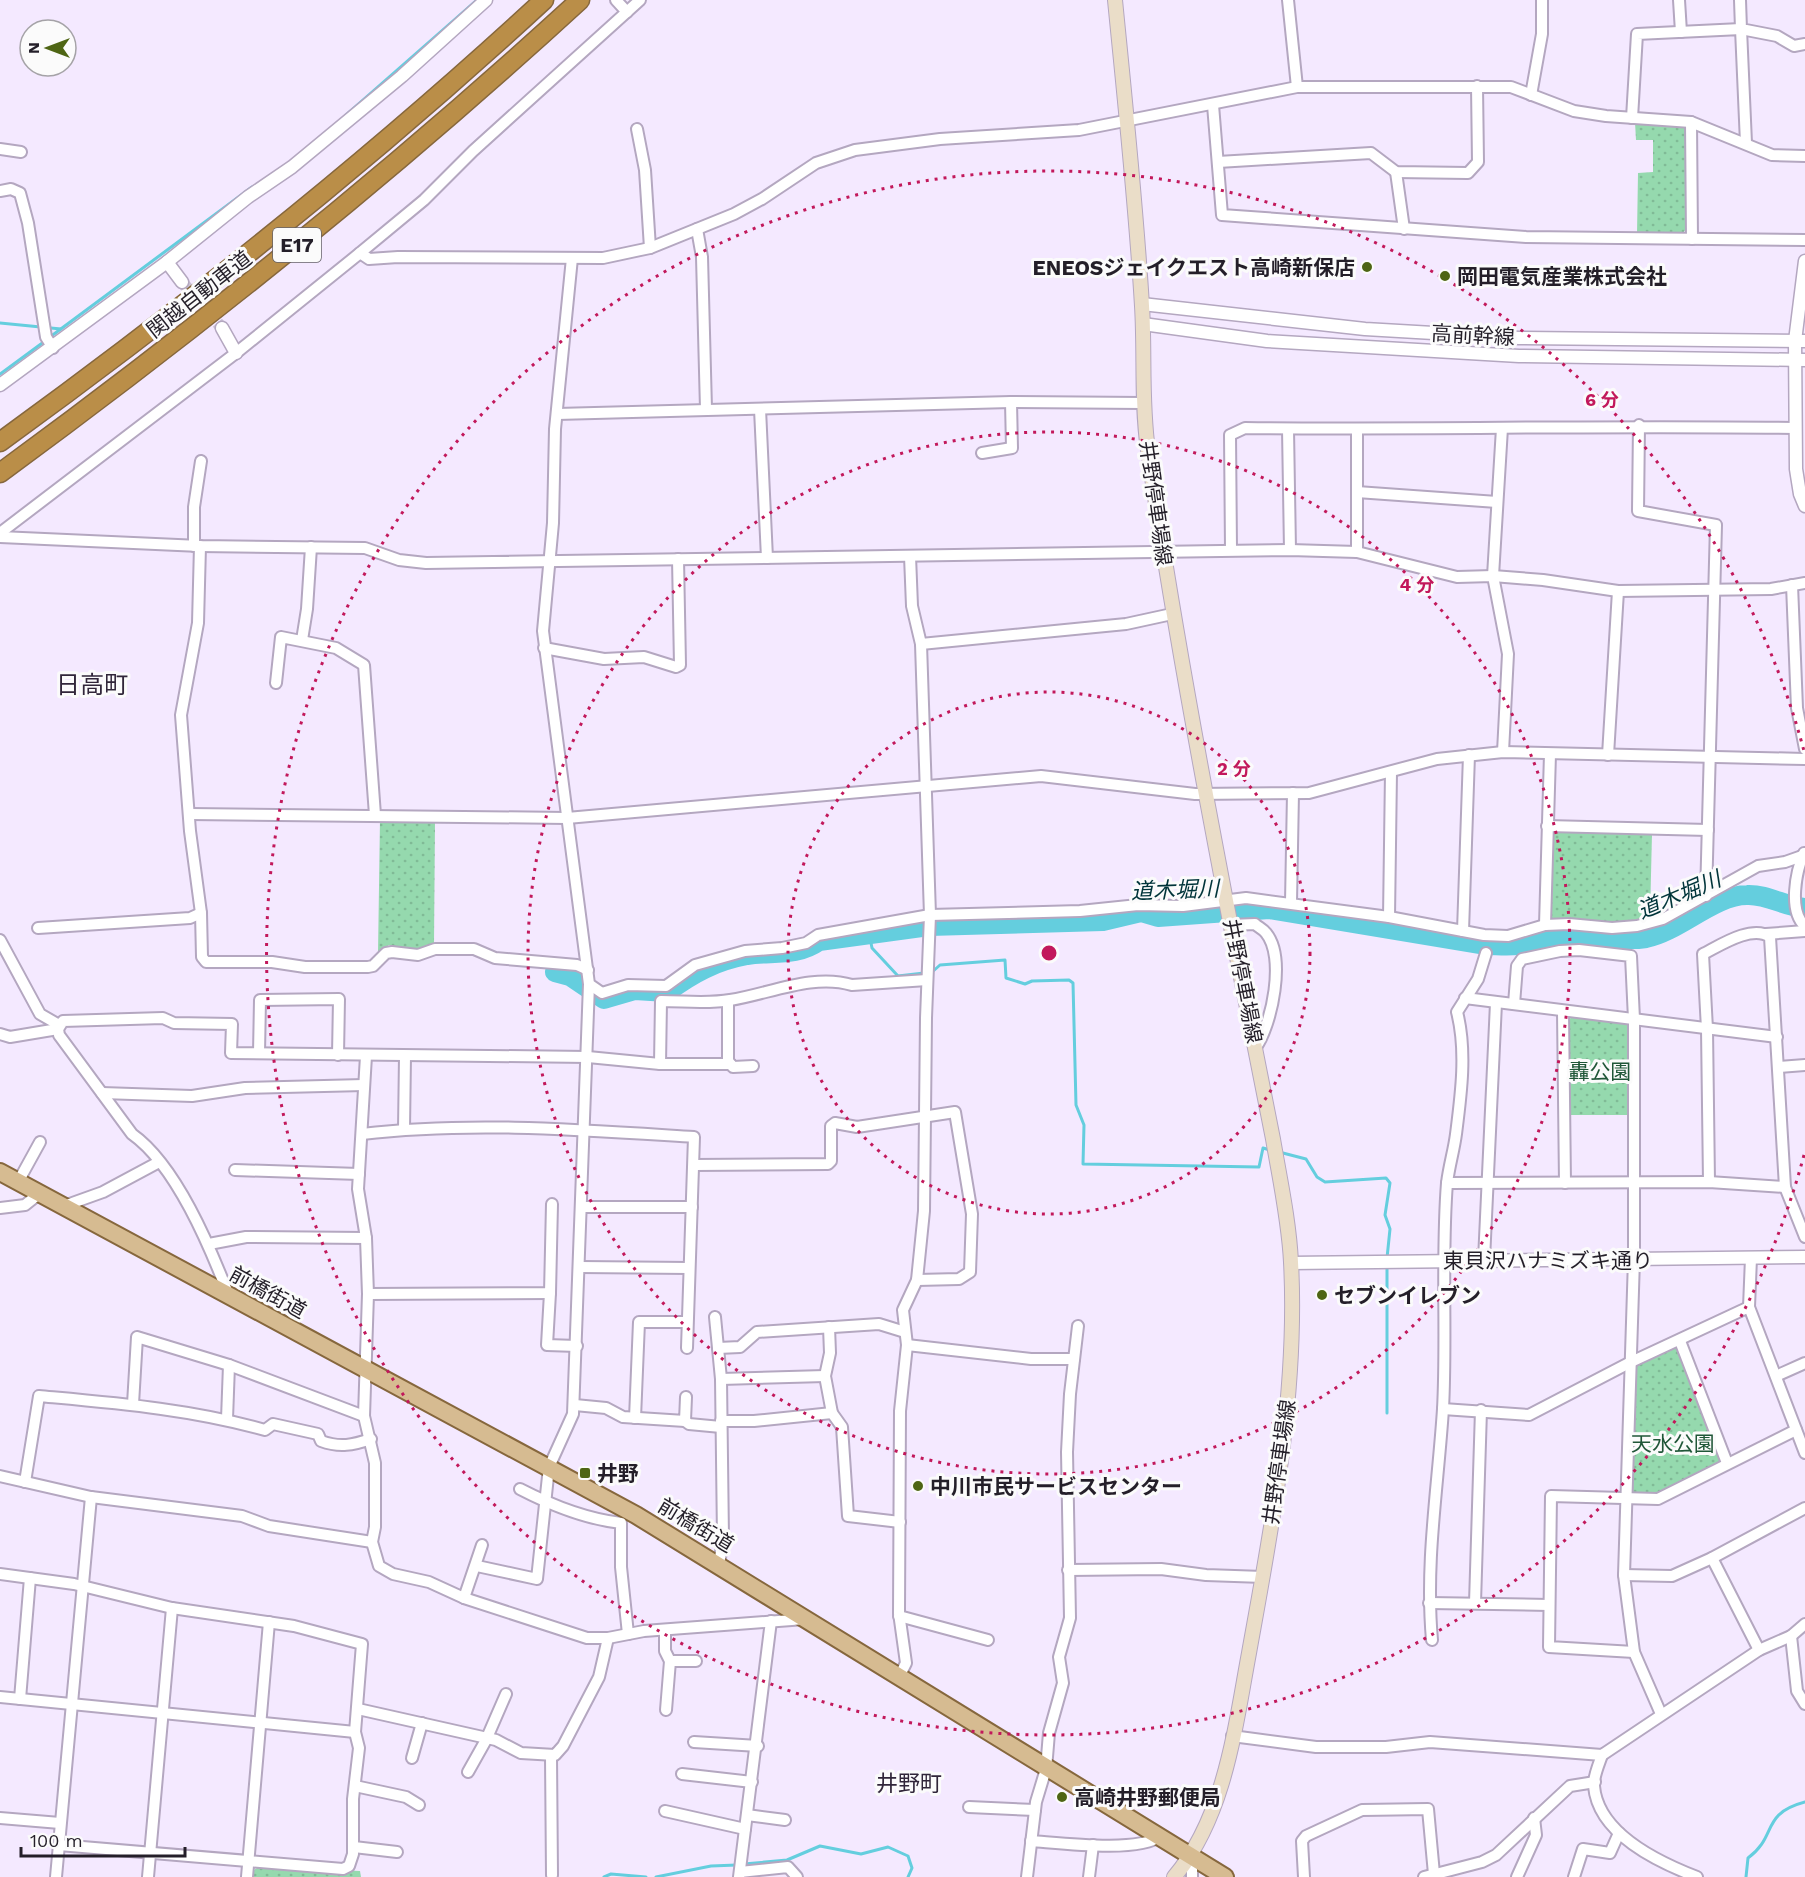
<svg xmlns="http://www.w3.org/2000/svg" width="1805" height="1877" font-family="'Work Sans','Noto Sans JP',sans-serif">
<defs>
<pattern id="grass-dots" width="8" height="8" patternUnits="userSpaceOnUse" patternTransform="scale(1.5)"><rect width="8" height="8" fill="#95d9ae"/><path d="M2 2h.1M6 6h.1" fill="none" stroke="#80ba96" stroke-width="1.8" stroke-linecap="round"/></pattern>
</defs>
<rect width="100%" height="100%" fill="#f4e9ff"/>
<g fill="url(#grass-dots)">
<path d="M1635,122L1686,126V229L1683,233L1637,234L1638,173L1653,172V140H1636Z"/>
<path d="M380,819L435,820L434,944L417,951L389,945L378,954Z"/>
<path d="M1556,830L1652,833L1650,917L1637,923L1552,921L1548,916L1551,834Z"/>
<path d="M1572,1016L1626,1023L1629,1028L1630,1115H1570L1569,1020Z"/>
<path d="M1675,1348L1679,1350L1720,1458L1718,1464L1656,1495L1635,1494L1632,1491L1636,1367L1639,1363Z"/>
<path d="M259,1867L360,1871L361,1877H252V1871Z"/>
</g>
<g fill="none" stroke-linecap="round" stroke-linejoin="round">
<g stroke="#64cede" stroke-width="3">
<path d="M345,116L477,0"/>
<path d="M0,323L61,329"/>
<path d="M50,337L252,187"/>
<path d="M0,374L45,341"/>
<path d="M869,933L872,948L898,976L924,973"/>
<path d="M931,973L940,965L1005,960L1006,978L1025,984L1032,981L1069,980L1073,983L1076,1105L1084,1125L1083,1164L1259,1167L1263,1148L1270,1150"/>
<path d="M1279,1152L1306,1159L1317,1177L1325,1182L1386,1178L1390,1183L1385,1215L1390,1229L1387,1258"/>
<path d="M1387,1413V1265"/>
<path d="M744,1864L787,1860L820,1846L861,1854L888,1847L908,1856L912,1868L908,1877"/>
<path d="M604,1877L611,1874L646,1877"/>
<path d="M656,1877L711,1866L737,1865"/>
<path d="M1746,1877L1748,1858C1778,1836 1760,1814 1805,1802"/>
</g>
<path stroke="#64cede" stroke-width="20" d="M555,972L570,976L604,999L635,990L667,992C693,973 715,961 747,955C773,951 796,957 819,941L929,926L1103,921L1141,912L1158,917L1269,909L1485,945C1496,945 1507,946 1518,945C1536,942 1553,935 1572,935C1597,934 1620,942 1646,938C1680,931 1714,895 1747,895C1768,894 1785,907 1805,908"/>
<path stroke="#cac1d4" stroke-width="12" stroke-dasharray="12 6" stroke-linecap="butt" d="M182,282L222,328"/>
<defs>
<g id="minor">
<path d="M616,0L627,12"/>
<path d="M1288,0L1297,87"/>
<path d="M1679,0L1681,32"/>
<path d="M1740,0L1741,29L1777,36L1794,46L1805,44"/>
<path d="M1531,95L1542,34V0"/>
<path d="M1213,105L1222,215L1526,237L1805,240"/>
<path d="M1632,118L1637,34L1741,29L1746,143"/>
<path d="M1691,122L1692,239"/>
<path d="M637,129L645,170L650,248"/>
<path d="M0,149L21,152"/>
<path d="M1218,162L1371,153L1396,172L1468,173L1478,162L1477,86"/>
<path d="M1396,172L1404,229"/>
<path d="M0,191L11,189L20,193L28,223L46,337L53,348"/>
<path d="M697,229L702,257L706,409"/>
<path d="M360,253L369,259L398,257L603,258L650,248L734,214L762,199L816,163L855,150L940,139L1079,130L1297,87H1511L1574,111L1606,116L1691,122L1772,155L1805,156"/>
<path d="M572,258L555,429L553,523L543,631L589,984L602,993L628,985L666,986L695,965L745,951L782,948L806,943L818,935L930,915L1080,911L1138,905L1183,906L1246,898L1389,917L1484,935L1508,936L1545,925L1569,924L1612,928L1637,926L1663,919L1758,866L1785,862L1802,856"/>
<path d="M760,409L767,558"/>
<path d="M557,414L1011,402L1143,403"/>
<path d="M1639,425L1638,511L1716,525L1706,896"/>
<path d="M1502,428L1493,576L1508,654L1503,752"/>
<path d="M1288,429L1290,550"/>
<path d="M1357,430V552"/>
<path d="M982,453L1012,448L1011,402"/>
<path d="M1357,492L1497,502"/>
<path d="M0,533L236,353L360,253L424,200L473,151L640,0"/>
<path d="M0,537L200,546L365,548L399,560L426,563L1290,550L1357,552L1457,577L1493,576L1543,580L1618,591L1771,589L1805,583"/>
<path d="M194,546V507L201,461"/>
<path d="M200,546L198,623L181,715L190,831L201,913L202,957L206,962H272L305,967H368L373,966L386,953L392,952L418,955L435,949H474L495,958L577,965L588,970"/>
<path d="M1231,549L1230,435L1245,428C1429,430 1612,425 1795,428"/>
<path d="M1792,585L1797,708L1805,749"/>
<path d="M302,640L307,609L311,547"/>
<path d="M921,644L1126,624L1172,614"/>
<path d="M544,648L604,659L644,657L676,667L680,665L678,559"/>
<path d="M276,683L281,637L336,648L364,665L375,815"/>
<path d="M1608,755L1618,591"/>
<path d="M190,814L567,818L1041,776L1195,794L1309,793L1437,759L1503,752L1805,759"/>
<path d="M1547,826L1708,830"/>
<path d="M1804,853C1796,871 1788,911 1805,926"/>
<path d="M1291,902L1293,793"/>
<path d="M1389,917L1391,772"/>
<path d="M1231,925L1255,924C1258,927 1263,929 1266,933C1286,957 1272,1024 1256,1047"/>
<path d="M1545,925L1550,754"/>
<path d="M38,928L190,918L201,913"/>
<path d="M1463,931L1469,755"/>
<path d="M1766,934L1805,931"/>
<path d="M0,940L40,1014L59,1025"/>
<path d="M1465,998L1777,1037"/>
<path d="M728,1001V1061L733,1067L753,1066"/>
<path d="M1514,1004L1517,966L1522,959L1560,951L1579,950L1631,956L1634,1019V1259L1624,1575L1634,1652L1661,1714"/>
<path d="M1563,1012L1565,1183"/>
<path d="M0,1034L10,1037L58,1029"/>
<path d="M259,1053L260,1000L339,999L338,1055"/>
<path d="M366,1056L358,1189L366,1238L368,1294L364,1416L375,1463V1527L372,1542L379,1566L393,1574L429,1582L464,1598L587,1638H608L644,1631L805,1619"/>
<path d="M660,1064L661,1001C684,1001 708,1004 730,1000C769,994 813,973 852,985L927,980"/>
<path d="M1779,1067L1805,1065"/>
<path d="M102,1093L192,1096L245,1088L364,1085"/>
<path d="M404,1129L405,1056"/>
<path d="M362,1134C471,1121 584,1130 694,1137L687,1348"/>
<path d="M694,1165L828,1164L831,1161V1126L835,1123L857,1127L955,1112L972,1214L970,1272L959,1279L917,1280"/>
<path d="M235,1170L359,1174"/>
<path d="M18,1182L40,1142"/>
<path d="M1709,1182L1707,1029L1703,954C1719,946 1752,924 1770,937L1785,1187L1805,1237"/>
<path d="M1447,1183L1709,1182L1785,1187"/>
<path d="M64,1206L103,1192L159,1162"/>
<path d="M582,1207H692"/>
<path d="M0,1208L25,1205L40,1193"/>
<path d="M209,1244L246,1237L366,1238"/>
<path d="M1751,1258L1749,1307L1805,1453"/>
<path d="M1484,1260L1496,1003"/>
<path d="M580,1267L689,1268"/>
<path d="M550,1293L547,1345L577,1346"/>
<path d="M368,1294L550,1293L552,1204"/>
<path d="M229,1296C210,1247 176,1165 132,1134L59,1035L58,1029L63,1021L163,1018L174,1023L232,1024L231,1053L588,1057L660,1064H729"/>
<path d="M715,1317L721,1379L723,1538L719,1565"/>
<path d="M829,1327L830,1353L825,1376L832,1413L842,1427L848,1516L900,1522"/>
<path d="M1680,1341L1727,1463"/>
<path d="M907,1345L1031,1359H1074"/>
<path d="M718,1348L740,1347L757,1332L879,1324L905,1332"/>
<path d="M1776,1376L1805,1363"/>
<path d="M721,1379L825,1376"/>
<path d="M133,1404L137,1337L229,1365L364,1416"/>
<path d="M575,1405L606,1408L623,1417L685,1421L686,1397"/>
<path d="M1443,1409L1529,1415L1631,1362L1749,1307"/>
<path d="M635,1418L639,1322H687"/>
<path d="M227,1419L229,1365"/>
<path d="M685,1421L689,1424L721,1427"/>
<path d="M721,1421H754L832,1413"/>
<path d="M0,1476L91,1497L242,1516L269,1526L372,1542"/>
<path d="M25,1482L39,1396C115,1403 191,1409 265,1430L273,1424L318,1434L321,1441C340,1448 353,1445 371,1439"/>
<path d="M520,1489C551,1505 586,1519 621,1523V1567L628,1634"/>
<path d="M1712,1558L1759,1650"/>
<path d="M477,1566L537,1579L549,1467L573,1414L589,984"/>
<path d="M1068,1570L1161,1569L1206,1575L1263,1577"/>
<path d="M0,1574L74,1584L172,1608L294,1626L362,1644L355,1732L359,1748L353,1799V1854L349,1866L343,1869L59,1845"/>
<path d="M1624,1575L1672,1576L1712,1558L1805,1508"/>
<path d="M464,1598L482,1545"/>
<path d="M1429,1603L1549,1605"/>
<path d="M1475,1603L1481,1410"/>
<path d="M899,1616L988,1640"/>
<path d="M665,1630V1651L670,1661L666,1710"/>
<path d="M1791,1636L1797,1691L1805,1704"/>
<path d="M1432,1640C1425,1562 1438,1487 1443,1409C1447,1334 1441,1258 1447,1183C1449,1166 1454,1150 1456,1134C1461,1095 1467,1051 1457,1012L1478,979L1486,953"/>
<path d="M1634,1652L1549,1647L1551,1496L1658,1499L1796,1430"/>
<path d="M670,1661H696"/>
<path d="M899,1677L906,1663L899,1613L900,1411L907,1345L903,1310L917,1280L924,1211L926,1018L930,915L921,644L912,606L910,556"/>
<path d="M0,1697L355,1732"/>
<path d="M20,1699L30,1578"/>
<path d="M358,1709L496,1740L521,1753L555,1755L563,1746L599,1677L608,1638"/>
<path d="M1232,1736L1316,1747H1386L1430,1742L1602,1755L1759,1650L1791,1636L1805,1624"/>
<path d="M694,1742L758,1746"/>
<path d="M1602,1755C1599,1764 1593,1777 1594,1786C1598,1834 1658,1862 1697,1877"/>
<path d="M551,1756L552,1875"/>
<path d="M412,1758L422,1723"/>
<path d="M468,1772L486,1740L506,1694"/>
<path d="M682,1774L752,1782"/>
<path d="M355,1786L406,1797L419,1805"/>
<path d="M969,1807L1035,1810"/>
<path d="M665,1811L745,1829"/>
<path d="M747,1815L785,1820"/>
<path d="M0,1818L60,1823"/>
<path d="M1031,1841C1060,1843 1139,1853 1160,1836"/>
<path d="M354,1847L397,1852"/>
<path d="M1192,1856V1877"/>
<path d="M740,1872L788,1867L797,1877"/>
<path d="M56,1877L91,1497"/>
<path d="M148,1877L172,1608"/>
<path d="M247,1877L269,1622"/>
<path d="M739,1877L771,1621"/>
<path d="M1027,1877L1036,1802L1046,1769L1049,1733L1063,1683L1059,1657L1070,1618L1067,1452L1070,1394L1078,1326"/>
<path d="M1089,1877L1093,1845"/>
<path d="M1304,1877L1302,1841L1306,1836L1362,1810L1428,1809L1434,1874"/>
<path d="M1424,1877L1482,1862L1496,1855L1570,1786L1595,1782"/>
<path d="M1517,1877L1536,1835L1534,1818"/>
<path d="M1574,1877L1583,1849L1610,1853L1619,1833"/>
</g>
<g id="tertiary">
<path d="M1805,261L1795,341L1796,469L1800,494L1805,506"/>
<path d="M167,262L182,282"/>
<path d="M1142,304L1365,329L1519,338L1805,341"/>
<path d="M1143,324L1267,341L1519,356L1805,360"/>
<path d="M222,328L236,353"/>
<path d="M0,385L167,262L248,197L292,167L402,76L486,0"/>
<path d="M1291,1263L1805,1257"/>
</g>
<path id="secondary" d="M1115,0C1125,102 1136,204 1142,306C1145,354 1141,402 1148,450C1171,611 1201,772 1232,932C1246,1001 1260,1070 1273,1139C1280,1180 1289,1221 1291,1262C1298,1393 1272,1525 1249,1653C1235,1728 1225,1817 1174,1877"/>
<path id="primary" d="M0,1172L636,1515L1225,1877"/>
<g id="motorway">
<path d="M0,442C189,305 373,158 544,0"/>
<path d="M0,473C202,325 396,169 580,0"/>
</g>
</defs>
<use href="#minor" stroke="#b4a7c0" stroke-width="14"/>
<use href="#tertiary" stroke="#b4a7c0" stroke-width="15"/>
<use href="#secondary" stroke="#b4a7c0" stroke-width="16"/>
<use href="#primary" stroke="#86673d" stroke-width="20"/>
<use href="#motorway" stroke="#86673d" stroke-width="21"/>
<use href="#minor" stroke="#fff" stroke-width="10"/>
<use href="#tertiary" stroke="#fff" stroke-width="12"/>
<use href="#secondary" stroke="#eaddc8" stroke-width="14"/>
<use href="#primary" stroke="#d6bb91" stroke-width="16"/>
<use href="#motorway" stroke="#ba8e48" stroke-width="18"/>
</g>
<g fill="none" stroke="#c2185b" stroke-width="3" stroke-dasharray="3 6">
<circle cx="1049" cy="953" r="261"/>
<circle cx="1049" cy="953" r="521"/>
<path d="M1804 1155A782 782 0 1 1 1804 751"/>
</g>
<g fill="#4e6514" stroke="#fbfbfb" stroke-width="2">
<circle cx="1367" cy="267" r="6"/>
<circle cx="1445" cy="276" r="6"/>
<circle cx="1322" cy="1295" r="6"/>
<rect x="579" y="1467" width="12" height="12" rx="3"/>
<circle cx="918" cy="1486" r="6"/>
<circle cx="1062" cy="1797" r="6"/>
</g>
<g text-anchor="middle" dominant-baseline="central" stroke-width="6" stroke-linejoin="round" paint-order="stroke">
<rect fill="#fbfbfb" stroke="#646168" stroke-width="1.5" x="273" y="228" width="48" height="34" rx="4.5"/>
<g font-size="20" font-weight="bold" fill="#241f29">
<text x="297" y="245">E17</text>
</g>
<g font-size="21" font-weight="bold" fill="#241f29" stroke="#fbfbfb" text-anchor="start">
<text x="1355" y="267" text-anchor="end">ENEOSジェイクエスト高崎新保店</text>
<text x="1457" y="276">岡田電気産業株式会社</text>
<text x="1334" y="1295">セブンイレブン</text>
<text x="597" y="1473">井野</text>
<text x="930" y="1486">中川市民サービスセンター</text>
<text x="1074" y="1797">高崎井野郵便局</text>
</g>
<g font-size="21" fill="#241f29" stroke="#fbfbfb">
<text transform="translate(199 294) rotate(-38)">関越自動車道</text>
<text transform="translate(1473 335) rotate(3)">高前幹線</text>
<text transform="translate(1156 503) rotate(82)">井野停車場線</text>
<text transform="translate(1243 981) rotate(79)">井野停車場線</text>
<text x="1548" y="1260">東貝沢ハナミズキ通り</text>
<text transform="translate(268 1292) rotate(29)">前橋街道</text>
<text transform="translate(1279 1462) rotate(-82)">井野停車場線</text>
<text transform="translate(696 1525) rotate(31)">前橋街道</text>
</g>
<g font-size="21" fill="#205738" stroke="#fbfbfb">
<text x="1600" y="1071">轟公園</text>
<text x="1673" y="1443">天水公園</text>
</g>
<g font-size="22" font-style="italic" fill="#00343a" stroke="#fbfbfb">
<text transform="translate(1175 890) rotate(-2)">道木堀川</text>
<text transform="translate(1679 895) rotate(-23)">道木堀川</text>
</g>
<g font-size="22" fill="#31263a" stroke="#fbfbfb">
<text x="909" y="1783">井野町</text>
</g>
<g font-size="24" fill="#31263a" stroke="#fbfbfb">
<text x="92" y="685">日高町</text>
</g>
</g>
<circle cx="1049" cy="953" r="9" fill="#c2185b" stroke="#fbfbfb" stroke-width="3"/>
<g font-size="18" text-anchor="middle" font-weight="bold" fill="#c2185b" stroke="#fbfbfb" stroke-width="6" stroke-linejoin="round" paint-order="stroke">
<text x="1602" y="406">6 分</text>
<text x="1417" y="591">4 分</text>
<text x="1234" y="775">2 分</text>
</g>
<g transform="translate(48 48) rotate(270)"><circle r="28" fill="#fbfbfb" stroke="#a5a3a7" stroke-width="1.5"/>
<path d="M0-4.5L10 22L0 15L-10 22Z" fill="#4e6514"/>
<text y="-9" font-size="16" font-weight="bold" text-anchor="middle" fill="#241f29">N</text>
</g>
<path d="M21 1847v9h164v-9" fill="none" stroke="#241f29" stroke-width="3"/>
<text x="30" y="1847" font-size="18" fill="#241f29" stroke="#fbfbfb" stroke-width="4.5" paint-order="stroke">100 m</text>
</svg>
